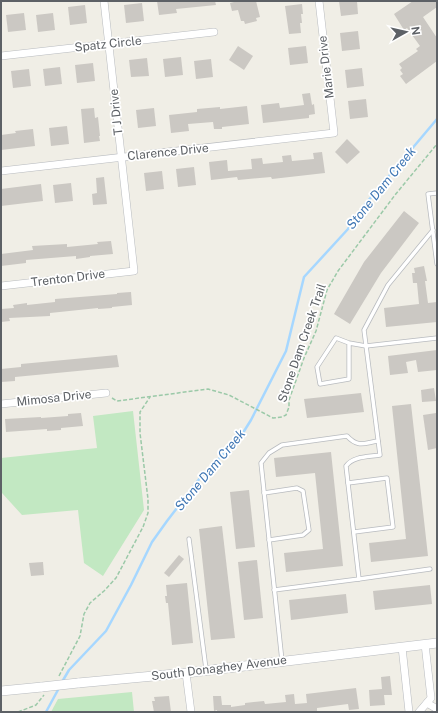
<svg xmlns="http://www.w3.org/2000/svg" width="438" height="713" font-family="'Public Sans',sans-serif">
<rect width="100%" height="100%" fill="#f0eee6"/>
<g fill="#c2e8c2">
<path d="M133,411L144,510L103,576L84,563L78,510L22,515L2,493L1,458L97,448L93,416Z"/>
<path d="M132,692L134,712H51L58,699Z"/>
</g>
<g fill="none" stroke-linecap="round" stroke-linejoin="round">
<g stroke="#a6d7ff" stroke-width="2.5">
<path d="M62,682L69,670L106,631L131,585L152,542L167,521L200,478L241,436L251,420L286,351L304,277L348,229L362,208L437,119"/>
<path d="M46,712L59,688"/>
</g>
</g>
<g fill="#cbc8c3">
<path d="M157,1H215L216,5L176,9L177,13L159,15Z"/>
<path d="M238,1H256L260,17L256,18L257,21L245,24L244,21H241L238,10L232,11L230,3Z"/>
<path d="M339,1H357L358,14L341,16Z"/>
<path d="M413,1H437V7L423,17L437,38V61L406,84L400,76L403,74L400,70L402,68L399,64L418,51L416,49L420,46L407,28L404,30L394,14Z"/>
<path d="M142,3L144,21L126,23L124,5Z"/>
<path d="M302,4L303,14H301L302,23H300L301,33L289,34L285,6Z"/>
<path d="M85,5L87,23L70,25L68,7Z"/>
<path d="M24,13L26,30L8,32L6,15Z"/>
<path d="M53,13L55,30L38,32L36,15Z"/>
<path d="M358,31L360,49L342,51L340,33Z"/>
<path d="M238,46L253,56L244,70L229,60Z"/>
<path d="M306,46L308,63L290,65L288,48Z"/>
<path d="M181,57L183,75L165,77L163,59Z"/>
<path d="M147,58L149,76L131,77L129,60Z"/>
<path d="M211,59L213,77L196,79L194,61Z"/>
<path d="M93,63L95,81L77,83L75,65Z"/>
<path d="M60,67L62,84L45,86L43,69Z"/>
<path d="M362,68L364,86L347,88L345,70Z"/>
<path d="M29,69L31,86L13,88L11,71Z"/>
<path d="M310,93L312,105L314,104L315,114L309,115V118L263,123L261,105L279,103L280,108L304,105L302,94Z"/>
<path d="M366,99L368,117L350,119L348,101Z"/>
<path d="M247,106L249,124L222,127V129H214L213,122L188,124L189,131L171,133L169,115L197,112V109L220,107V109Z"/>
<path d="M94,108L95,118L98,117L100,136H99L100,141L84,143L81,109Z"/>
<path d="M154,108L156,126L138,128L136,110Z"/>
<path d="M67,126L69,144L51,146L49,128Z"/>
<path d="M33,129L35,146L1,150V135L16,133L15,131Z"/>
<path d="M347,139L360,152L347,164L335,152Z"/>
<path d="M322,152L325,173L272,179L271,177L238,180L237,177L211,180L209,162L227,160L228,171L252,169L251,159L262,158L263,164L283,162L282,156L291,155L292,161L314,159L313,153Z"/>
<path d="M194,167L196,185L178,187L176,169Z"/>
<path d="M162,171L164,189L146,191L144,173Z"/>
<path d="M104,177L107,204L93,205L92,194L97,193L96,178Z"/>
<path d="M71,183L73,201L55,203L53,185Z"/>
<path d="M41,184L43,201L1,206V189Z"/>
<path d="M404,211L419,223L381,273L350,324L334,314L364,262Z"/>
<path d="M111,241L113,254L90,256V257L76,259V256L26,260V263L1,266V254L33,250L32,246L67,244V247L98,244L97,242Z"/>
<path d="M424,266L427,281H425L428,303L437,302V322L386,327L384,308L419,304L417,283H413L412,273H415L414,268Z"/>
<path d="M131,292L132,305L112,307V308L98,309V308L50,313V316L9,318L10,321L1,322V309L14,308L13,305L27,303V305L55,302V299L117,294V293Z"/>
<path d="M437,350V370L418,372L416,360L406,362L408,373L390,375L388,356Z"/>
<path d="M117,355L119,367L15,377V381L1,382V369L21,367V364Z"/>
<path d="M434,388L436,401L422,402L421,390Z"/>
<path d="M361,393L364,412L307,418L304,399Z"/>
<path d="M411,404L428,556L371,562L369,543L406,539L392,406Z"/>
<path d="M81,413L83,426L61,428V430L47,431V429L6,432L5,419L41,417V418L68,416V414Z"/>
<path d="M436,413L437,448L428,450L423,415Z"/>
<path d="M331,452L343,566L286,572L284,553L323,549L315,473L276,477L274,458Z"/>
<path d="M249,490L255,547L236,549L230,492Z"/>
<path d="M222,526L235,638L211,640L199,529Z"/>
<path d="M179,555L184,559L169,577L164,573Z"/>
<path d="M257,560L263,618L244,620L238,562Z"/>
<path d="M43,562L44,575L31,576L29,563Z"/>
<path d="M187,583L193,643L172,645L168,603H166L165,596H167L166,585Z"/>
<path d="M430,585L432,604L375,610L373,591Z"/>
<path d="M346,594L348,613L291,620L289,600Z"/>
<path d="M390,676L392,695H384L385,705L370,706L369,690L382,689L381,677Z"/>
<path d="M356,688L359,709L349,710L348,704L317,708V712H217V710L214,711L213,696H221L222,705H231V707L245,705V703L264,701L265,704L286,702L285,695L294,694L295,704L307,703L306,694Z"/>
<path d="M169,696L171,712H154L152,701H155L154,697Z"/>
</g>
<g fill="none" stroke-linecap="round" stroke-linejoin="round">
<defs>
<g id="service">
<path d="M437,193L428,194L437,264"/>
<path d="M349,343V379L320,384L317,367L336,338L349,343L366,346L437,338"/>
<path d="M348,483L387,478L393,527L354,532"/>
<path d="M264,493L297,488L303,491L309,530L303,535L269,540"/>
<path d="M189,539L206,669"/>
<path d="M359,579L430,569"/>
<path d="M274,590L359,579L346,466C353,456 369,457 380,455L364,330L388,285L433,230"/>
<path d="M282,661L261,463L269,453L282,445L347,436C358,448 364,443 378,441"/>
</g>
<g id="minor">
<path d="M1,56L214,32"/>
<path d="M1,171L334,133L319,1"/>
<path d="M1,286L134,271L104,1"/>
<path d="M1,404L106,393"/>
<path d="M402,647L409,712"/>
<path d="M186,673L191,712"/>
<path d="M427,703L437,709"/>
<path d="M419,712L431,698L425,644"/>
</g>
<g id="tertiary">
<path d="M78,683L186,673L437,643"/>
<path d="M1,691L42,687"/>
</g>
</defs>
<use href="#service" stroke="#b8bbbf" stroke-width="5"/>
<use href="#minor" stroke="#b8bbbf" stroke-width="8"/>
<use href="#tertiary" stroke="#b8bbbf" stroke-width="10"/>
<g stroke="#9bc9a8" stroke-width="1.5" stroke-dasharray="4 2" stroke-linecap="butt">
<path d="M112,398L117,401L208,389L229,395L273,418L282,417L286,415L289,407V400L304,358L316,331L327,290L338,271L395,195L437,144"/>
<path d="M59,676L80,636L84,614L90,603L104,591L116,578L143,527L148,513V499L140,433V412L150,397"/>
<path d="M18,712L36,705L44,695"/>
</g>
<use href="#service" stroke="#fff" stroke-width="3.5"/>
<use href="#minor" stroke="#fff" stroke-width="7"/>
<use href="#tertiary" stroke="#fff" stroke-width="9"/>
<defs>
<path id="tertiary-bridge" d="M42,687L78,683"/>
</defs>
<use href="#tertiary-bridge" stroke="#b8bbbf" stroke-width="10" stroke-linecap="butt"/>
<use href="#tertiary-bridge" stroke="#fff" stroke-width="9"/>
</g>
<g text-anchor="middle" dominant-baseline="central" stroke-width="3.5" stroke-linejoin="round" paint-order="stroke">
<g font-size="12" fill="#5d6166" stroke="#fff">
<text transform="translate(108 44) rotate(-6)">Spatz Circle</text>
<text transform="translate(326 67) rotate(-97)">Marie Drive</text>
<text transform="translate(116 112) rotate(-96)">T J Drive</text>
<text transform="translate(168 152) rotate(-6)">Clarence Drive</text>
<text transform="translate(68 278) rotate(-7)">Trenton Drive</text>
<text transform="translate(302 343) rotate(-71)">Stone Dam Creek Trail</text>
<text transform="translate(54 398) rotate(-6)">Mimosa Drive</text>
<text transform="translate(219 668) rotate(-7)">South Donaghey Avenue</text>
</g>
<g font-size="13" font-style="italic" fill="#4077b4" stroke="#fff">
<text transform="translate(381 188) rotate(-51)">Stone Dam Creek</text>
<text transform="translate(210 470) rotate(-50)">Stone Dam Creek</text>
</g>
</g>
<rect width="438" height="713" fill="none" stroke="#5d6166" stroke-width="4"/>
<g transform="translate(406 32) rotate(82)" stroke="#ffffff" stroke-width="3" paint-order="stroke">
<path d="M0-3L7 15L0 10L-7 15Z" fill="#5d6166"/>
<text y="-6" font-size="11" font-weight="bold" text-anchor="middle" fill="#5d6166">N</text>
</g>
</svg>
